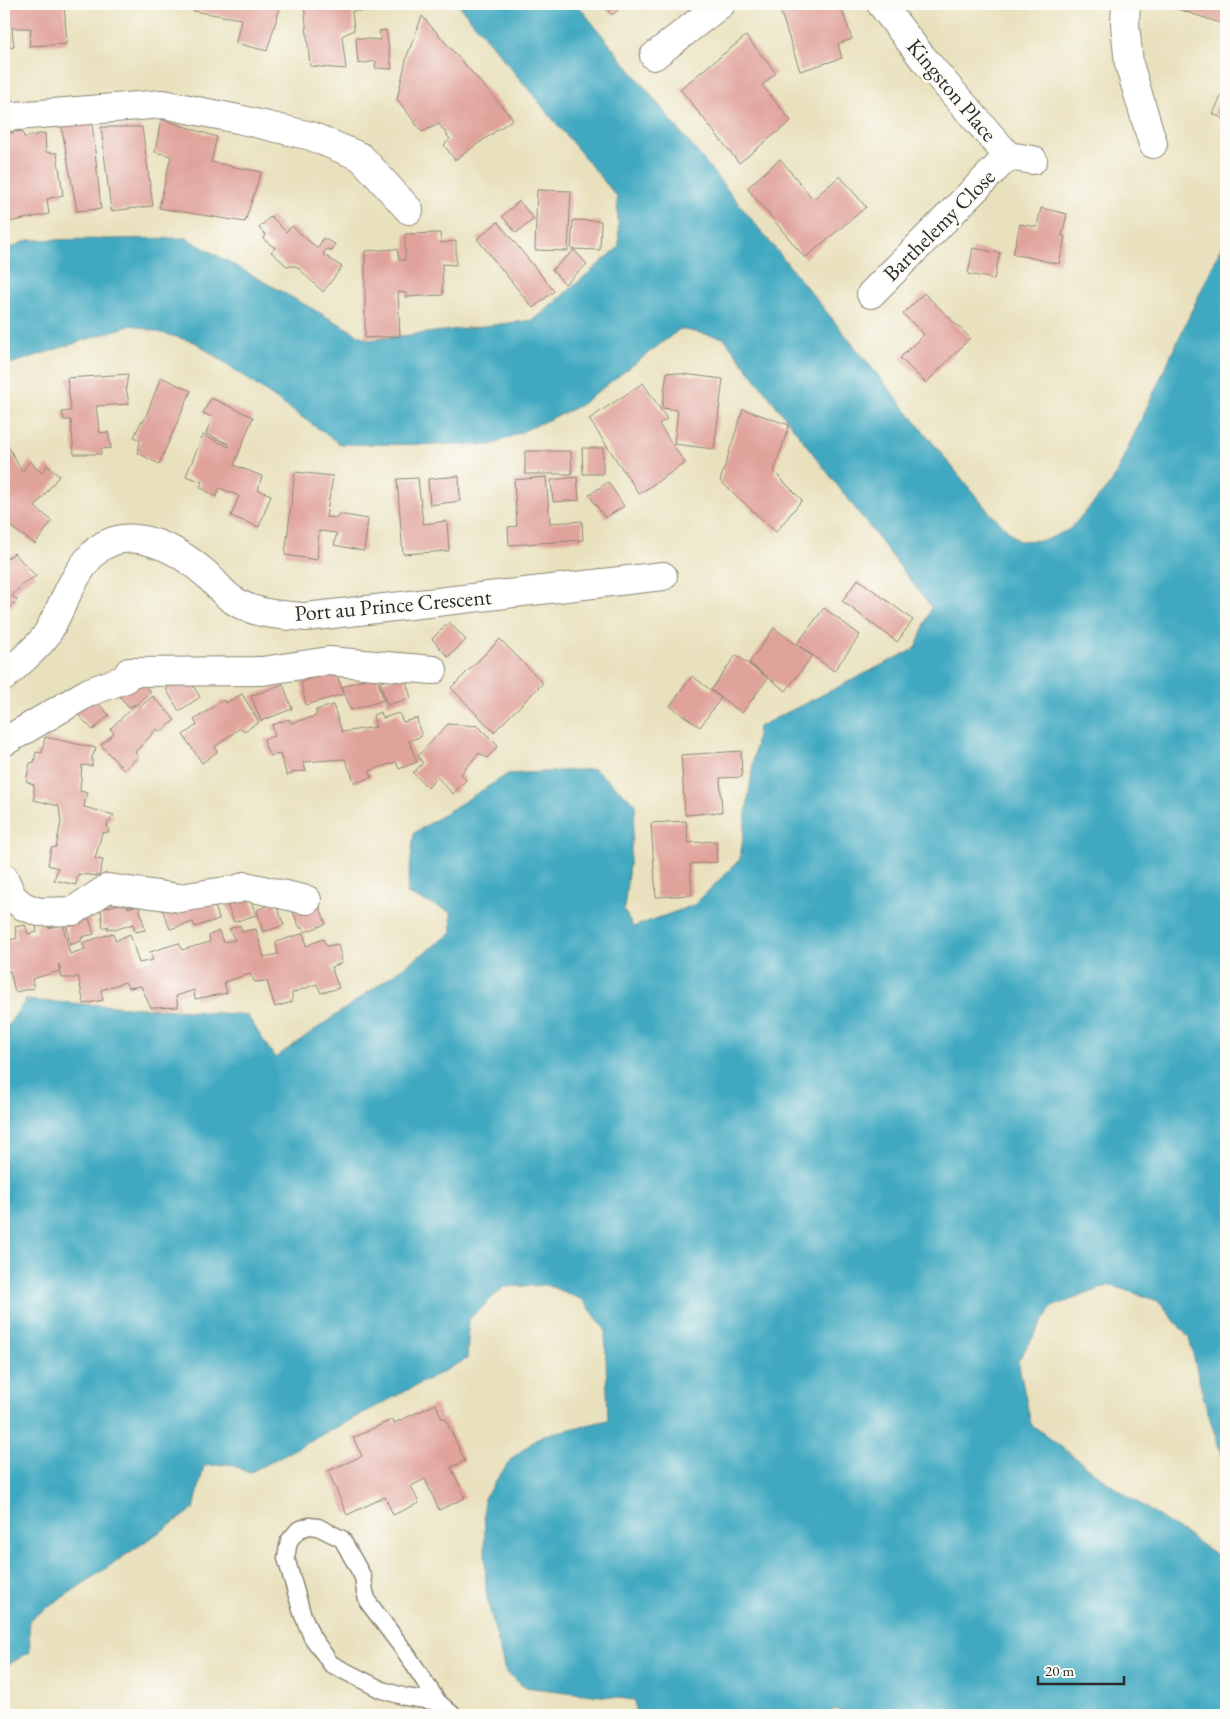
<svg xmlns="http://www.w3.org/2000/svg" width="1230" height="1719" font-family="'EB Garamond',serif">
<rect width="100%" height="100%" fill="#fdfcf7"/>
<filter id="ink" filterUnits="userSpaceOnUse"><feTurbulence type="fractalNoise" baseFrequency=".02" numOctaves="2"/><feDisplacementMap in="SourceGraphic" scale="10" xChannelSelector="R" yChannelSelector="G"/><feConvolveMatrix kernelMatrix="1 2 1 2 8 2 1 2 1" color-interpolation-filters="sRGB"/></filter>
<filter id="wash" filterUnits="userSpaceOnUse"><feTurbulence type="fractalNoise" baseFrequency=".0096" numOctaves="4" result="noise"/><feDisplacementMap in="SourceGraphic" scale="20" xChannelSelector="R" yChannelSelector="G"/><feGaussianBlur stdDeviation="1.12" result="paint"/><feColorMatrix in="noise" values="0 0 0 0 0 0 0 0 0 0 0 0 0 0 0 0 0 1.4 0 .05"/><feComposite in="paint" operator="in"/></filter>
<g filter="url(#wash)">
<rect width="100%" height="100%" fill="#e9e1be"/>
<path fill="#41a9c1" stroke="#366a76" d="M458,4H577L988,511L1019,541L1046,540L1070,529L1112,482L1226,237V1470L1205,1403L1189,1338L1158,1301L1110,1285L1052,1307L1018,1361L1031,1424L1110,1484L1226,1561V1715H849L835,1709L827,1715H635V1700L524,1687L505,1671L486,1594L484,1498L512,1458L541,1436L608,1420L605,1329L583,1300L547,1285L504,1287L469,1319L467,1359L249,1473L230,1464L204,1466L194,1509L29,1620L30,1652L4,1667V1031L26,1000L247,1015L275,1058L452,933L451,912L407,894L414,833L508,774L594,769L636,804L624,910L633,927L694,905L740,859L758,727L916,648L931,607L724,338L680,329L579,406L492,445L340,444L195,342L132,325L4,366V251L28,240L186,238L368,340L534,320L619,247L617,197Z"/>
<g id="blocks">
<g fill="#e0a39b">
<path d="M4,4H64L67,44L29,46L31,28H12L14,47L4,48Z"/>
<path d="M194,4H281L267,51L236,43L241,19L193,11Z"/>
<path d="M304,4H372V11H352L354,30L342,36L346,69L310,66Z"/>
<path d="M602,4H625L612,15Z"/>
<path d="M778,4H840L852,39L838,44L842,58L800,71Z"/>
<path d="M1180,4H1226V25L1178,9Z"/>
<path d="M422,16L513,119L455,160L444,145L450,139L439,124L422,132L397,99L407,56Z"/>
<path d="M386,30L392,69L375,68L376,61L358,64L356,38L380,40L379,31Z"/>
<path d="M746,36L776,73L762,85L791,121L739,163L680,89Z"/>
<path d="M1226,85V120L1213,114Z"/>
<path d="M161,119L217,137L211,162L261,172L245,222L159,208L171,156L155,152Z"/>
<path d="M92,122L101,209L77,211L61,124Z"/>
<path d="M101,127H142L153,206L111,211Z"/>
<path d="M22,131L24,137L45,133L46,152L57,153L63,195L47,199L49,214L4,223V134Z"/>
<path d="M780,159L813,199L840,176L866,207L805,258L747,188Z"/>
<path d="M537,190L571,191L568,251L535,250Z"/>
<path d="M519,201L534,219L516,233L502,216Z"/>
<path d="M1041,208L1067,214L1062,236L1065,237L1059,264L1013,254L1020,224L1037,227Z"/>
<path d="M271,216L286,232L292,226L318,249L323,238L335,244L332,251L327,249L323,254L342,267L323,292L296,266H287L271,252L275,248L263,239L266,235L259,228Z"/>
<path d="M573,220L601,221L600,250L571,249Z"/>
<path d="M498,222L554,291L533,308L477,239Z"/>
<path d="M440,233L441,243L456,241V265L442,264L443,295L406,297V293L398,292L400,336L365,338V251L397,249L399,260H405V234Z"/>
<path d="M973,248L1000,253L994,279L968,274Z"/>
<path d="M574,250L587,264L565,284L552,270Z"/>
<path d="M924,293L970,338L926,383L900,358L924,334L903,314Z"/>
<path d="M667,372L723,379L714,449L674,444L678,410L662,408Z"/>
<path d="M128,374L126,388L129,404L96,406L100,433L108,432L111,448L101,449V454H74L71,420H64L62,412L71,411L67,378Z"/>
<path d="M161,377L191,391L159,464L138,453L140,440L134,437L141,422L144,421Z"/>
<path d="M643,383L667,419L659,424L685,463L639,494L589,419Z"/>
<path d="M211,398L253,417L234,465L262,476L258,490L271,495L259,527L231,516L239,496L220,488L216,497L200,487L202,482L186,476L203,435L229,447V444L206,434L212,417L203,413Z"/>
<path d="M743,409L789,425L774,472L802,500L776,532L720,481Z"/>
<path d="M4,438L22,472L30,460L35,467L42,473L47,465L59,476L35,507L52,521L35,544L4,522Z"/>
<path d="M582,448H603V474H583Z"/>
<path d="M525,451H571L572,474H525Z"/>
<path d="M295,472L333,476L326,517L337,518L339,514L368,519L364,551L334,545L337,533L319,531L317,560L285,555Z"/>
<path d="M459,476L460,501L430,505L428,479Z"/>
<path d="M546,477L550,523L582,521L583,540L509,545L508,527L517,526L514,480Z"/>
<path d="M577,477L579,500L553,502L551,480Z"/>
<path d="M418,478L423,524L447,521L449,551L403,554L397,479Z"/>
<path d="M608,482L624,506L605,518L589,495Z"/>
<path d="M14,553L36,576L23,584L12,596L17,600L7,610L4,608V559L5,560Z"/>
<path d="M858,579L913,620L897,642L842,601Z"/>
<path d="M824,608L860,635L834,671L797,644Z"/>
<path d="M449,622L466,640L448,657L432,639Z"/>
<path d="M774,628L812,656L786,691L749,663Z"/>
<path d="M500,639L543,683L494,732L451,688Z"/>
<path d="M736,655L768,678L742,713L711,690Z"/>
<path d="M335,670L344,694L306,705L301,682Z"/>
<path d="M132,674L151,692L137,704L140,707L153,696L175,720L161,732L157,729L135,752L138,757L124,770L101,745L114,733L110,729L136,704L129,707L115,691Z"/>
<path d="M186,674L200,697L179,711L166,689Z"/>
<path d="M376,675L384,700L351,710L342,687Z"/>
<path d="M404,675L411,698L387,705L380,682Z"/>
<path d="M692,676L721,698L700,727L670,706Z"/>
<path d="M283,684L292,709L261,721L251,696Z"/>
<path d="M242,694L259,722L244,731L240,728L215,747L217,752L202,763L183,735L197,725L194,720L223,700L226,703Z"/>
<path d="M92,696L109,715L93,730L75,712Z"/>
<path d="M333,705L342,732L376,727L373,715L381,712L383,718L399,713L403,722L417,718L419,728L422,736L409,741L417,762L399,769L396,762L369,771L372,777L355,783L345,759L303,762L306,771L294,772L287,776L280,754L270,756L266,748L264,739L275,736L272,725L289,719L291,723L316,716V710Z"/>
<path d="M448,724L478,726L498,746L487,758L479,753L461,774L466,780L453,794L437,777L428,788L413,773L423,763L418,756Z"/>
<path d="M45,737L96,748L92,757V766L82,765L80,791L87,793L84,807L114,815L107,824L109,832L102,833L95,859L103,860L99,876L78,874L76,885L54,880L58,868L48,865L51,848L56,847L61,822L59,806L34,800V785L26,781L30,763L34,762L36,752L42,753Z"/>
<path d="M741,751L742,777L720,778L722,812L685,815L681,755Z"/>
<path d="M686,821L688,843L716,841L717,862L690,864L692,895L656,897L651,823Z"/>
<path d="M248,893L256,915L234,922L225,900Z"/>
<path d="M212,896L219,919L195,927L193,922L170,929L161,906Z"/>
<path d="M127,902L128,908L139,905L145,930L135,932L133,924L115,930L113,928L107,929L109,926L103,928L101,909Z"/>
<path d="M275,902L284,925L263,932L257,910Z"/>
<path d="M318,902L326,924L305,932L303,928H300L293,912Z"/>
<path d="M88,915L94,934L82,937L81,941L70,945L66,921Z"/>
<path d="M46,923L48,928L63,925L70,954L85,949L82,943L113,933L115,941L130,934L139,963L153,960L150,952L179,943L182,950L210,942L209,935L219,931L223,942L235,940L229,929L240,925L242,932L256,929L264,957L278,954L276,942L304,933L306,946L323,939L327,946L338,944L342,963L331,967L339,988L321,993L317,984L292,993V1002L275,1007L267,981L255,982L250,974L224,982L227,993L195,999L194,990L176,996L178,1007L151,1008L141,986L129,988L125,982L101,990L103,1000L84,1004L78,976L74,978H62L59,964V971L32,979L34,988L15,992L10,971L4,973V942L17,938L15,927L25,925L28,934L37,932L36,925Z"/>
<path d="M436,1404L442,1419L445,1418L465,1461L451,1467L465,1498L439,1510L425,1479L411,1486L419,1503L393,1515L385,1497L347,1515L328,1471L362,1456L353,1438L393,1419L394,1423Z"/>
</g>
</g>
</g>
<g filter="url(#ink)">
<use href="#blocks" fill-opacity="0" stroke="#8a8674" stroke-width="1"/>
<g fill="none" stroke-linecap="round" stroke-linejoin="round">
<defs>
<path id="lane" d="M438,1702L406,1697L382,1690L331,1664L312,1637L302,1613L286,1558L289,1541L298,1530L309,1526L318,1527L342,1539L363,1577L365,1592L368,1602L406,1653L438,1702L453,1715"/>
<g id="street">
<path d="M881,4L922,57L1008,156L1033,160"/>
<path d="M1126,4L1125,24L1129,64L1153,144"/>
<path d="M654,56L721,4"/>
<path d="M4,117L163,104L238,119L311,136L361,157L409,210"/>
<path d="M871,294L1008,156"/>
<path d="M4,677C15,666 40,646 47,634C62,608 71,578 92,555C124,520 177,548 206,574C215,582 223,594 233,600C255,615 281,615 306,617L663,576"/>
<path d="M4,742L89,692L125,679L129,672L262,671L329,661L433,670"/>
<path d="M4,878L13,898L23,906L39,912L73,911L108,888L180,898L238,889L245,886L307,900"/>
</g>
</defs>
<use href="#lane" stroke="#8a8674" stroke-width="19"/>
<use href="#street" stroke="#8a8674" stroke-width="30"/>
<use href="#lane" stroke="#fff" stroke-width="16"/>
<use href="#street" stroke="#fff" stroke-width="28"/>
</g>
</g>
<g text-anchor="middle" dominant-baseline="central" stroke-width="5" stroke-linejoin="round" paint-order="stroke">
<g font-size="22" fill="#2b2b2b" stroke="#fdfcf7">
<text transform="translate(952 90) rotate(50)">Kingston Place</text>
<text transform="translate(939 225) rotate(-45)">Barthelemy Close</text>
<text transform="translate(393 605) rotate(-5)">Port au Prince Crescent</text>
</g>
</g>
<rect width="1230" height="1719" fill="none" stroke="#fdfcf7" stroke-width="20"/>
<path d="M1038 1676v8h86v-8" fill="none" stroke="#2b2b2b" stroke-width="2.5"/>
<text x="1045" y="1676" font-size="15" fill="#2b2b2b" stroke="#fdfcf7" stroke-width="4" paint-order="stroke">20 m</text>
</svg>
